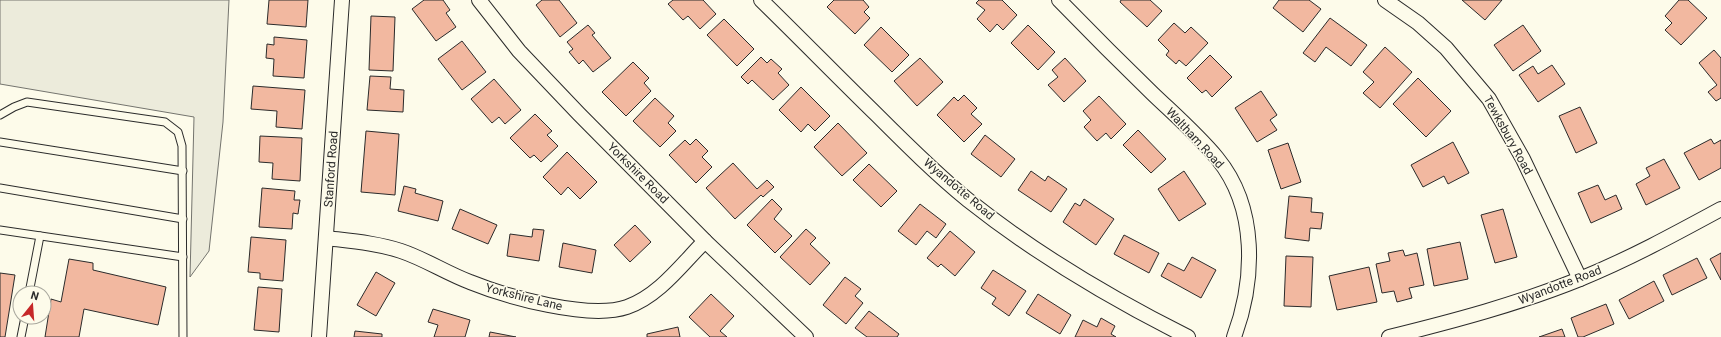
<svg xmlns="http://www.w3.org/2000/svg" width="1721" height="337" font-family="Roboto,sans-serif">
<rect width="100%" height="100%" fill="#fdfbea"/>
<path fill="#ecebdb" stroke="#74746e" d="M0,0H229L223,122L209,251L190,277L194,117L0,84Z"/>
<g fill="#f2b8a0" stroke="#2b2b2b">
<path d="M269,0H308L306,27L267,24Z"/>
<path d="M424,0H443L450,10L446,13L456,27L436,41L412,9Z"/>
<path d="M542,0H559L577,23L560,37L536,5Z"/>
<path d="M673,0H703L716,14L700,29L688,16L683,20L668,4Z"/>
<path d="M834,0H863L869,7L864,12L870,18L855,34L827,7Z"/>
<path d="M979,0H1002L1017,15L1003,30L997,24L990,32L977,19L985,10L976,3Z"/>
<path d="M1121,0H1150L1162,11L1147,27L1120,2Z"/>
<path d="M1279,0H1309L1321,9L1303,32L1273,8Z"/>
<path d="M1462,0H1502L1485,20Z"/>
<path d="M1679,0H1688L1707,18L1681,45L1665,30L1672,23L1665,16Z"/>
<path d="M371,16L395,17L393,71L369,70Z"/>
<path d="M1330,18L1367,45L1351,66L1326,47L1315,62L1303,53Z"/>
<path d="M724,19L754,49L737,66L707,35Z"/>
<path d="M1174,23L1185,33L1191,27L1208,43L1186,66L1179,60L1176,64L1166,55L1169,51L1158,40Z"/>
<path d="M588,25L595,33L592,35L611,58L593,72L583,60L579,64L569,52L573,49L567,42Z"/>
<path d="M1028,25L1055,52L1038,70L1011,43Z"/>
<path d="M1523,25L1541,51L1513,71L1494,45Z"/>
<path d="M881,27L909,55L892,72L864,45Z"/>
<path d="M274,37L307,40L304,78L273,76L274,59L266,58L267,44L274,45Z"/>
<path d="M462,41L486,72L462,90L438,59Z"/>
<path d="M1385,47L1412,72L1380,108L1363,93L1374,82L1363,72Z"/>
<path d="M1714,50L1721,58V98L1716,101L1708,92L1717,85L1699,63Z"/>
<path d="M1210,55L1232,77L1212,97L1206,90L1202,93L1187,78Z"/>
<path d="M761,57L767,63L771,59L782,69L778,73L789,85L773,100L752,80L748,84L741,77Z"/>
<path d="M920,58L943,82L917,106L894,81Z"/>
<path d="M1065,58L1086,81L1064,102L1048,85L1058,77L1052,70Z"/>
<path d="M633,62L649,78L644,83L651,91L626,116L602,92Z"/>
<path d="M1552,65L1565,84L1538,102L1519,75L1533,66L1538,74Z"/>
<path d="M370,76L391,77L390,89L404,90L403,112L367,110Z"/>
<path d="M1418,78L1451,111L1426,137L1393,104Z"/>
<path d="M494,79L521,110L505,124L499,117L492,123L471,99Z"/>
<path d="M253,86L305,90L302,129L276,127L277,111L251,109Z"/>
<path d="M801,87L830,116L815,131L808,124L801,132L779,110Z"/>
<path d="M1261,91L1277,115L1270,120L1277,130L1257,142L1235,108Z"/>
<path d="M964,95L977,108L971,114L982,124L964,142L937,115L954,97L958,101Z"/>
<path d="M1099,96L1126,124L1111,139L1106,133L1097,141L1084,127L1091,120L1083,111Z"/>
<path d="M655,98L674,116L668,123L676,131L660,147L633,121Z"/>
<path d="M1580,107L1597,143L1576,153L1559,116Z"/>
<path d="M535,114L552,131L547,135L558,146L541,162L534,155L530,158L510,138Z"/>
<path d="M838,123L867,153L842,176L814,147Z"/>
<path d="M1138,130L1166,159L1151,173L1123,145Z"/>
<path d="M366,131L399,134L395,195L361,192Z"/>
<path d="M985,135L1015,159L1001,177L971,154Z"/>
<path d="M260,136L302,138L300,181L272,179L273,163L259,162Z"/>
<path d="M696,139L708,151L702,157L712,167L696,183L669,155L685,140L690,145Z"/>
<path d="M1711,139L1714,144L1721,140V168L1699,180L1684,153Z"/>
<path d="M1453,142L1469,173L1448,184L1444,176L1423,187L1411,165Z"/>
<path d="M1288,143L1301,182L1281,189L1268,150Z"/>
<path d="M567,152L597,182L580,199L568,187L561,195L543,177Z"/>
<path d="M1664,159L1680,188L1646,205L1636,184L1650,176L1646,168Z"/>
<path d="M733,163L757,189L767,180L774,187L763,197L761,195L735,219L706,188Z"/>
<path d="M869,164L897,191L881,207L853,180Z"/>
<path d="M1031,171L1045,181L1048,176L1067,189L1051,212L1018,190Z"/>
<path d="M1184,171L1206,204L1179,221L1158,189Z"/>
<path d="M1598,185L1605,200L1616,195L1622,209L1591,223L1578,193Z"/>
<path d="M404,186L416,189L415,193L443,201L438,221L398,211Z"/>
<path d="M262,188L295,191L294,200H300L298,214L293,213L292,229L259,227Z"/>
<path d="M1289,196L1312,198L1311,212L1323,213L1321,229L1310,228L1309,241L1285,238Z"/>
<path d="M772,199L782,209L774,219L792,236L775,253L747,225Z"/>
<path d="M1084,199L1114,219L1096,245L1063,222L1075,203L1080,206Z"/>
<path d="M920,204L946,224L936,238L927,231L916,245L898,231Z"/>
<path d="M460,209L497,225L488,244L452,229Z"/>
<path d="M1503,209L1517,257L1495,263L1481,215Z"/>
<path d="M635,225L651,242L630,262L614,245Z"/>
<path d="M533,229L544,230L539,261L507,256L510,234L532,237Z"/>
<path d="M806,229L816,238L810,244L830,263L810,285L780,257Z"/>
<path d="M950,231L975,252L955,276L941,264L938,267L927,258Z"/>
<path d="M1124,235L1159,253L1149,273L1114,254Z"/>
<path d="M251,237L286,240L283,281L260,279V273L248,272Z"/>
<path d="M1460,242L1468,279L1434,286L1427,249Z"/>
<path d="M563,243L596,250L592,273L559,267Z"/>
<path d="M1403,250L1405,256L1417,253L1424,285L1409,288L1412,298L1397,302L1394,291L1382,293L1376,264L1390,261L1388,253Z"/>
<path d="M1721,253V280L1710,259Z"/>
<path d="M1286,256L1313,257L1311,307L1284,306Z"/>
<path d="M1192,257L1216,270L1201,298L1161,276L1168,263L1184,271Z"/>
<path d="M1697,258L1707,278L1672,295L1663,275Z"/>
<path d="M69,259L93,263V270L166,287L158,325L84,309L79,337H45L51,299L61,302Z"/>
<path d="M1369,267L1377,302L1337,310L1329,276Z"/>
<path d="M993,270L1026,291L1009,316L992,304L996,298L981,288Z"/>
<path d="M376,272L395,283L376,316L357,305Z"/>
<path d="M0,273L15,275L5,337H0Z"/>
<path d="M845,277L861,289L855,296L863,303L846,324L823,305Z"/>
<path d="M1654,281L1664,301L1629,319L1619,300Z"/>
<path d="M258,287L282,289L279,332L254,330Z"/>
<path d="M711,294L734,316L720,331L727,337H710L689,317Z"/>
<path d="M1038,294L1071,315L1060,334L1026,313Z"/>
<path d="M1606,304L1614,324L1583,337H1578L1571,318Z"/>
<path d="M433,309L470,320L465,337H434L438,325L428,322Z"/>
<path d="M869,311L899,334L897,337H867L855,328Z"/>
<path d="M1101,318L1115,326L1111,334L1116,337H1075L1083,320L1097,327Z"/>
<path d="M678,327L680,337H647V334Z"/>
<path d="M1562,329L1565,337H1539Z"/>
<path d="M355,331L382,334V337H354Z"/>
<path d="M490,332L516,337H489Z"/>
</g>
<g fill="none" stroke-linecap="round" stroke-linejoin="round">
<defs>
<g id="lane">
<path d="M0,115L14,107L27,102L165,122L178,132L182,146L183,337"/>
<path d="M0,142L183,171"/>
<path d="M0,188L183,219"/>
<path d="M0,230L183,257"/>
<path d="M29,293L40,236"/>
<path d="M21,337L25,317"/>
</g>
<g id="street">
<path d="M479,0L519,51L579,114L705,241L806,337"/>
<path d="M761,0C800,38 838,77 877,115C906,144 936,174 968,200C1036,254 1110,298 1188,337"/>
<path d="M1059,0C1090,32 1121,63 1153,94C1175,115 1198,135 1217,158C1258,208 1255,280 1234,337"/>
<path d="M1385,0L1418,23L1446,48L1489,99L1523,159L1580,279"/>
<path d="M326,238C351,241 377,243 401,251C425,259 446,273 470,282C507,297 589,320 627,307C659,296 682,264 705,241"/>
<path d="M319,337L342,0"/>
<path d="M1389,337C1454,321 1518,304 1580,279C1629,259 1675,234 1721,209"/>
</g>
</defs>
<use href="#lane" stroke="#2b2b2b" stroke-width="9"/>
<use href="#street" stroke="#2b2b2b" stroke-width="16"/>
<use href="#lane" stroke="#fdfbea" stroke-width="7"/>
<use href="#street" stroke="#fdfbea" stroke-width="14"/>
</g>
<g text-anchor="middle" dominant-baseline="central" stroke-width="3" stroke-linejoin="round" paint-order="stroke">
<g font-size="12" fill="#2b2b2b" stroke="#fdfbea">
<text transform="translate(1508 135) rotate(61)">Tewksbury Road</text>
<text transform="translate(1195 138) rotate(47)">Waltham Road</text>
<text transform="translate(331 169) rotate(-86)">Stanford Road</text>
<text transform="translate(638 173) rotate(45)">Yorkshire Road</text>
<text transform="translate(959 189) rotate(40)">Wyandotte Road</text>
<text transform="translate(1560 285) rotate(-21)">Wyandotte Road</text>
<text transform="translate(524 297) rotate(14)">Yorkshire Lane</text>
</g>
</g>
<g transform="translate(32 305) rotate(17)"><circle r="19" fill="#fdfbea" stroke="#a9a89e"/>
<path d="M0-3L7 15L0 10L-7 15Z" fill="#c62828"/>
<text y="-6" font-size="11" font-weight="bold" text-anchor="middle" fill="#2b2b2b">N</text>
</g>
</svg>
